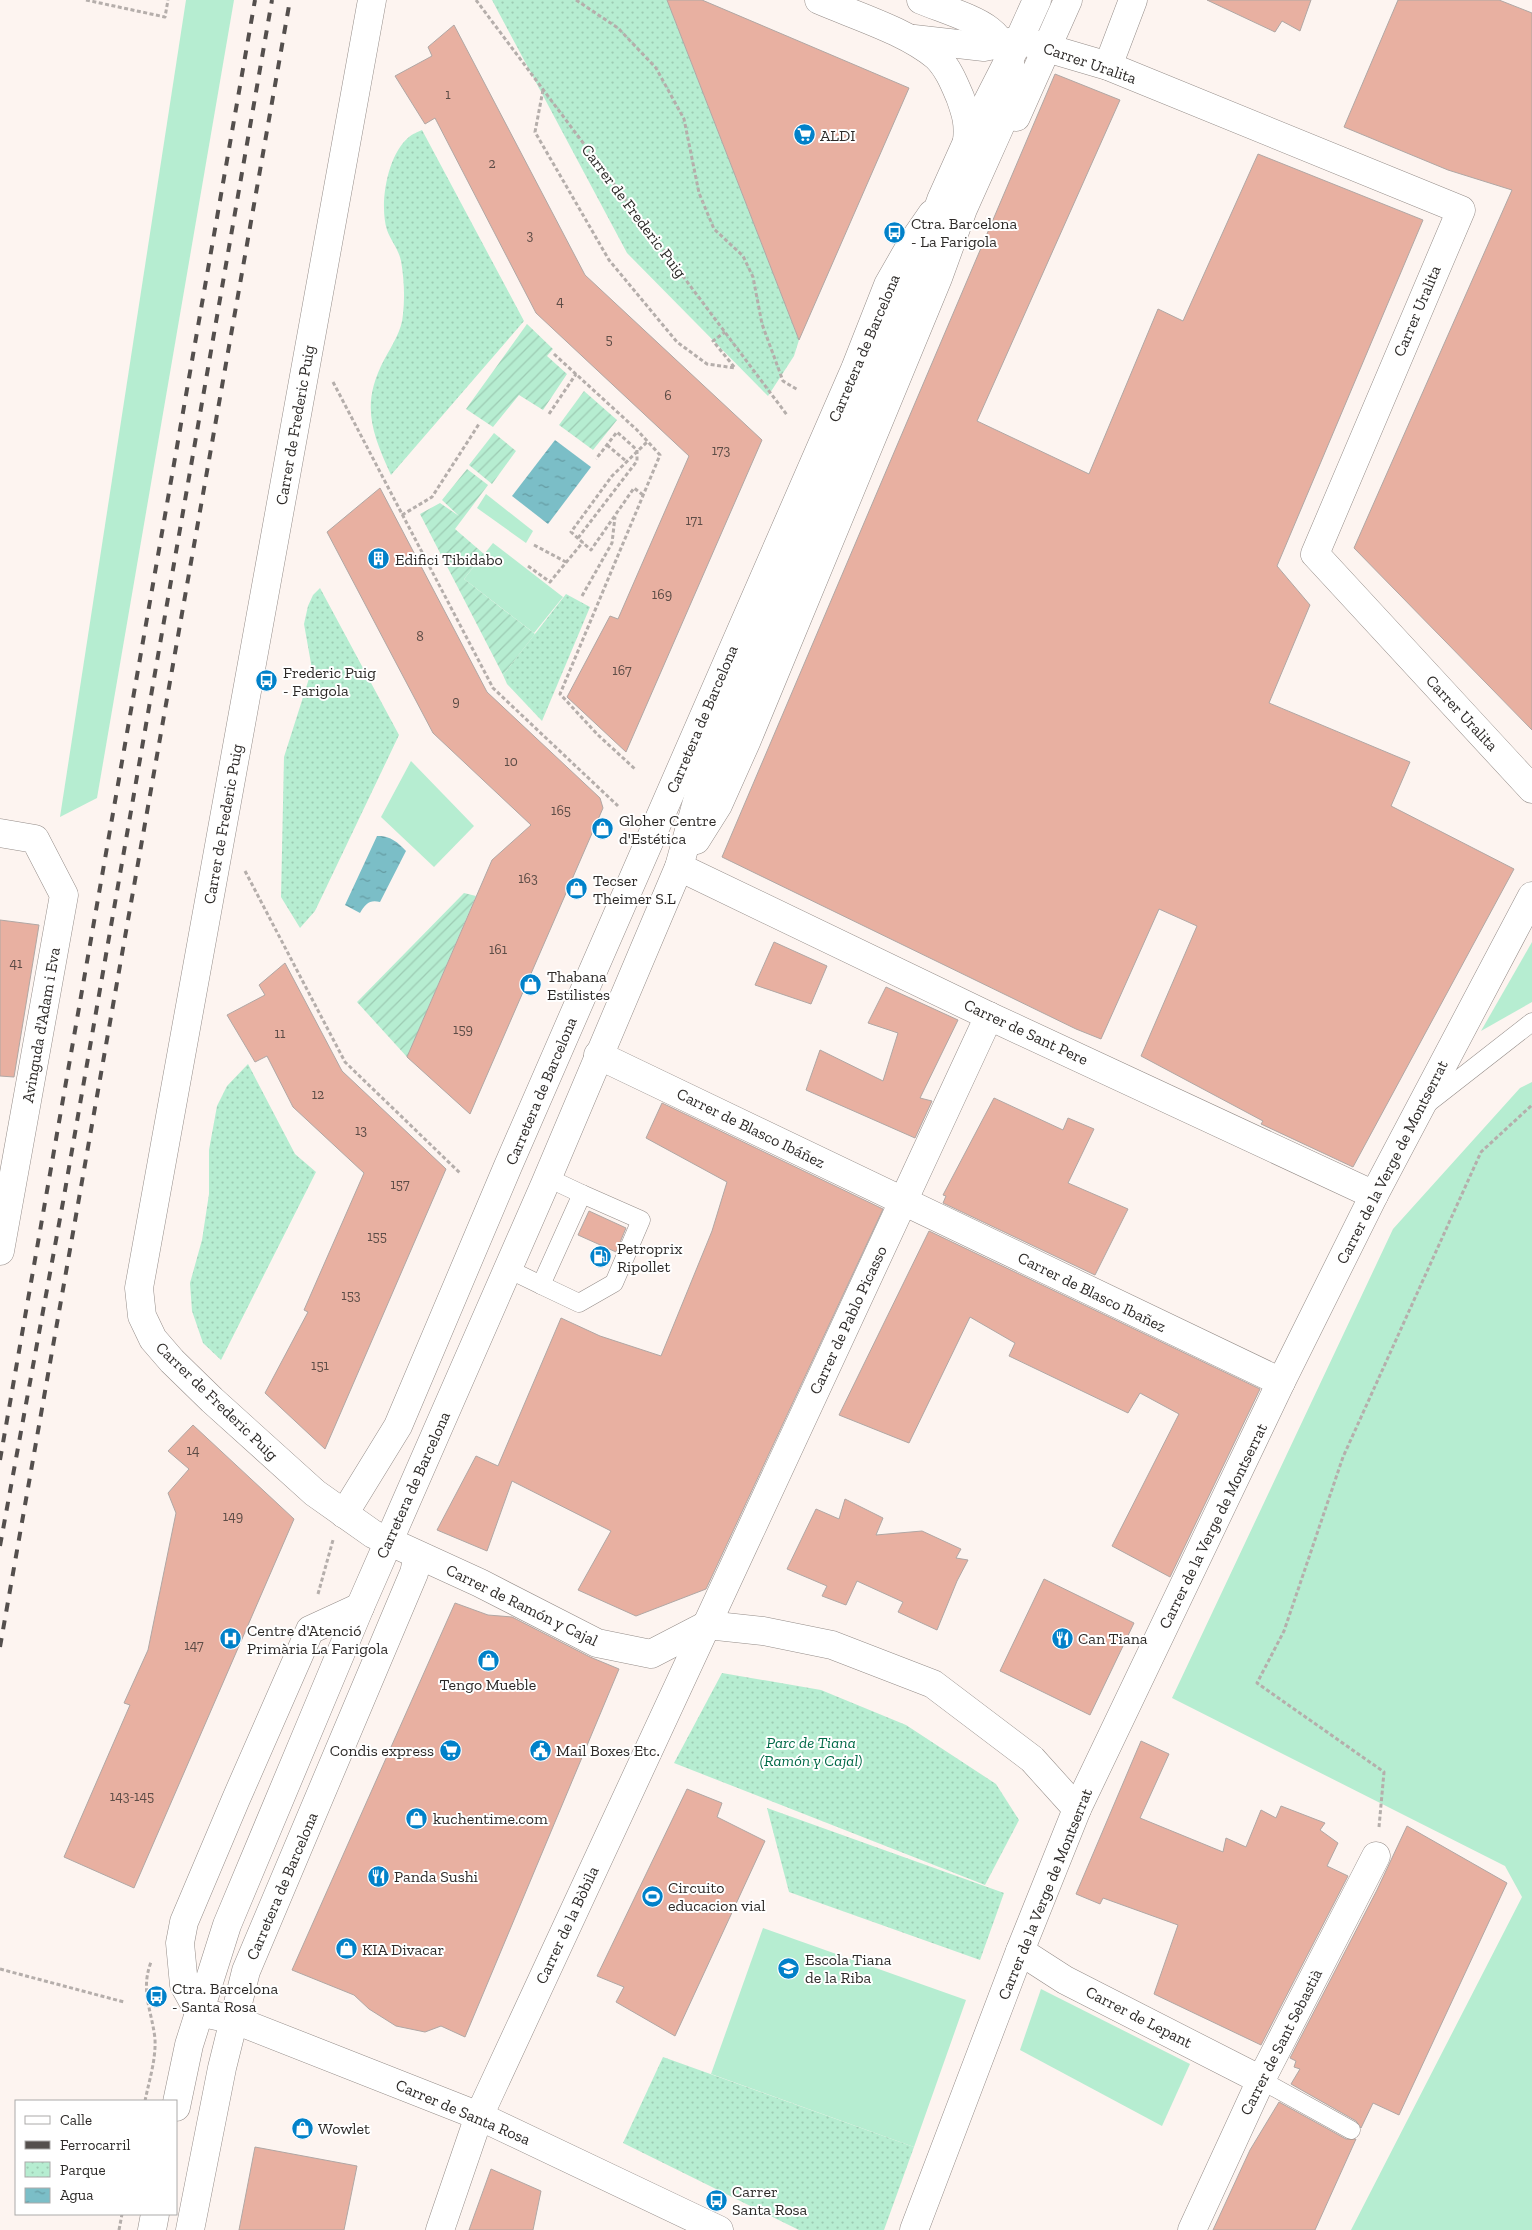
<svg xmlns="http://www.w3.org/2000/svg" width="1532" height="2230" font-family="'Zilla Slab',serif">
<defs>
<pattern id="park-dots" width="8" height="8" patternUnits="userSpaceOnUse" patternTransform="scale(1.25)"><rect width="8" height="8" fill="#b6edd1"/><path d="M2 2h.1M6 6h.1" fill="none" stroke="#9dcbb3" stroke-width="1.8" stroke-linecap="round"/></pattern>
<pattern id="garden-furrows" width="10" height="10" patternUnits="userSpaceOnUse" patternTransform="scale(1.25)"><rect width="10" height="10" fill="#b6edd1"/><path d="M-1 1l2-2M0 10L10 0M9 11l2-2" fill="none" stroke="#9dcbb3"/></pattern>
<pattern id="water-ripples" width="26" height="14" patternUnits="userSpaceOnUse" patternTransform="scale(1.25)"><rect width="26" height="14" fill="#7bbec7"/><path d="M2 4q2-2 4 0t4 0M15 11q2-2 4 0t4 0" fill="none" stroke="#659ba2"/></pattern>
</defs>
<rect width="100%" height="100%" fill="#fdf4f0"/>
<g fill="#b6edd1">
<path d="M186,0H234L97,798L60,817Z"/>
<path d="M486,494L533,531L526,543L477,508Z"/>
<path d="M493,543L563,597L534,633L464,579Z"/>
<path d="M411,761L474,826L434,867L381,817Z"/>
<path d="M1532,942V1002L1481,1031Z"/>
<path d="M1532,1082V2230H1351L1522,1897L1505,1866L1172,1698L1393,1229L1520,1088Z"/>
<path d="M763,1928L966,2000L914,2147L711,2074Z"/>
<path d="M1041,1989L1190,2064L1162,2126L1020,2050Z"/>
</g>
<g fill="url(#park-dots)">
<path d="M492,0H667L799,340L794,356L768,396L627,253Z"/>
<path d="M422,130L524,321L391,475C371,431 361,404 384,360C392,345 402,331 403,314C405,297 404,278 401,261C399,250 391,241 387,230C379,205 387,155 409,137C412,134 418,132 422,130Z"/>
<path d="M320,588L399,735L315,911L300,928L281,897L284,757L312,669L304,624L308,606L313,595Z"/>
<path d="M566,594L590,607L542,721L507,684L503,675Z"/>
<path d="M248,1064L295,1154L316,1172L221,1360L203,1343L192,1311L190,1283L202,1240L209,1194V1150L217,1106L227,1086Z"/>
<path d="M722,1673L821,1690L906,1725L996,1784L1019,1820L985,1885L674,1763Z"/>
<path d="M767,1808L1004,1893L980,1960L789,1892Z"/>
<path d="M663,2057L914,2147L884,2230H799L623,2143Z"/>
</g>
<g fill="url(#garden-furrows)">
<path d="M527,324L553,349L547,356L567,374L543,410L519,395L493,427L466,409Z"/>
<path d="M584,391L617,420L593,450L559,425Z"/>
<path d="M494,433L516,451L492,484L469,465Z"/>
<path d="M467,469L488,485L455,529L484,554L464,579L535,634L503,675L420,514L440,503L459,516L442,500Z"/>
<path d="M464,893L476,896L407,1057L357,1002Z"/>
</g>
<g fill="url(#water-ripples)">
<path d="M555,440L591,467L548,524L512,496Z"/>
<path d="M377,836C389,835 398,842 406,851L380,902C370,899 365,904 360,913L345,905Z"/>
</g>
<g fill="#e8b0a1" stroke="#b0a7a4">
<path d="M667,0H702L909,88L799,340Z"/>
<path d="M1207,0H1311L1300,31L1282,21L1275,32Z"/>
<path d="M1398,0H1499L1532,13V730L1354,548L1512,190L1448,170L1344,127Z"/>
<path d="M454,25L585,275L762,440L626,752L567,697L610,616L618,619L689,456L536,313L435,118L425,124L395,76L432,56L428,47Z"/>
<path d="M1055,74L1120,100L977,421L1089,474L1158,309L1183,321L1258,154L1423,220L1277,566L1310,605L1269,703L1410,762L1391,806L1514,869L1353,1167L1261,1124L1263,1121L1141,1056L1197,926L1159,909L1101,1039L1076,1029L722,857Z"/>
<path d="M380,488L487,692L600,798L603,808L470,1114L407,1057L492,860L531,825L433,733L327,532Z"/>
<path d="M0,920L39,925L14,1077L0,1076Z"/>
<path d="M774,942L827,966L811,1004L755,985Z"/>
<path d="M285,963L342,1071L446,1169L325,1449L265,1393L308,1312L304,1310L364,1173L293,1107L267,1056L255,1062L227,1015L265,995L259,985Z"/>
<path d="M886,987L958,1020L920,1098L932,1101L915,1138L806,1090L820,1050L883,1081L898,1033L868,1023Z"/>
<path d="M994,1098L1063,1130L1068,1118L1094,1129L1068,1183L1128,1209L1095,1275L943,1203L946,1196L943,1195Z"/>
<path d="M662,1103L883,1209L706,1589L636,1616L578,1590L611,1531L512,1481L487,1551L437,1530L476,1456L498,1466L561,1318L600,1336L661,1356L712,1231L727,1182L646,1138Z"/>
<path d="M589,1211L626,1228L616,1252L578,1235Z"/>
<path d="M929,1231L1260,1389L1170,1577L1112,1546L1179,1414L1140,1393L1128,1413L1009,1356L1015,1343L970,1317L909,1443L839,1415Z"/>
<path d="M193,1425L294,1519L134,1888L64,1857L130,1705L124,1703L148,1650L176,1513L168,1493L189,1469L168,1451Z"/>
<path d="M845,1499L883,1518L876,1535L922,1531L961,1549L956,1558L968,1560L957,1581L937,1630L898,1612L903,1602L857,1581L846,1605L822,1596L827,1586L787,1569L816,1509L839,1519Z"/>
<path d="M1044,1579L1134,1623L1090,1715L1000,1671Z"/>
<path d="M455,1603L488,1615L512,1617L590,1657L619,1669L465,2037L441,2026L425,2032L396,2026L369,2009L354,1995L292,1970Z"/>
<path d="M1141,1741L1169,1754L1140,1818L1223,1852L1226,1838L1246,1847L1261,1810L1276,1818L1281,1806L1325,1823L1320,1830L1338,1843L1327,1866L1348,1876L1261,2045L1154,1994L1178,1925L1103,1898L1100,1904L1076,1894Z"/>
<path d="M687,1789L722,1803L717,1817L765,1841L675,2036L616,2002L624,1987L597,1976Z"/>
<path d="M1407,1826L1507,1883L1399,2115L1373,2103L1361,2128L1356,2121L1291,2084L1300,2069L1294,2067L1296,2061L1290,2058L1377,1890Z"/>
<path d="M1279,2102L1346,2139H1356L1315,2230H1213L1250,2150Z"/>
<path d="M255,2147L357,2166L344,2230H239Z"/>
<path d="M491,2169L541,2191L533,2230H469Z"/>
</g>
<g fill="none" stroke-linecap="round" stroke-linejoin="round">
<defs>
<g id="lane">
<path d="M1427,1104L1532,1022"/>
<path d="M508,1269L541,1285L582,1194L548,1178"/>
<path d="M541,1285L579,1303L614,1283L641,1220L582,1194"/>
<path d="M1261,2080L1351,2130"/>
</g>
<g id="street">
<path d="M372,0L139,1288L142,1316L153,1339L172,1361L212,1400L315,1493L373,1534L480,1583L597,1643L651,1654L707,1625L763,1631L832,1645L933,1684L1032,1759L1077,1809"/>
<path d="M1023,41L1108,66L1461,210L1315,554L1532,789"/>
<path d="M1108,66L1133,0"/>
<path d="M0,833L35,839L64,895L0,1251"/>
<path d="M679,867L989,1016L1374,1195"/>
<path d="M598,1055L1281,1382"/>
<path d="M344,1514L398,1426L508,1166L855,369L888,285L912,243L932,214"/>
<path d="M360,1607L310,1630L236,1799L184,1922L180,1943L184,1985L199,2012L235,2020L479,2116L719,2230"/>
<path d="M1020,1951L1065,1980L1261,2080"/>
<path d="M190,2230L222,2068L246,1971L414,1573L418,1556"/>
<path d="M440,2230L479,2116L989,1016"/>
<path d="M914,2230L1020,1951L1077,1809L1281,1382L1374,1195L1532,896"/>
<path d="M1192,2230L1261,2080L1376,1856"/>
</g>
<g id="secondary">
<path d="M819,0C856,16 906,31 937,57C948,68 954,83 960,97C966,114 969,123 967,141"/>
<path d="M914,39L984,47L1015,41"/>
<path d="M1016,117L1068,0"/>
<path d="M696,840L718,805L747,740L938,278L963,209L1010,104C1017,79 1010,46 989,30C974,18 940,8 921,0"/>
<path d="M176,2107L189,2045L227,1925L360,1607L545,1184L679,867L704,776L891,343L941,200L967,142L1019,40L1037,0"/>
<path d="M152,2230L155,2214"/>
</g>
</defs>
<use href="#lane" stroke="#948c88" stroke-width="19"/>
<use href="#street" stroke="#948c88" stroke-width="29"/>
<use href="#secondary" stroke="#948c88" stroke-width="29"/>
<g stroke="#b5aeab" stroke-width="3" stroke-dasharray="4 2.5" stroke-linecap="butt">
<path d="M86,0L165,17L168,0"/>
<path d="M476,0L787,415"/>
<path d="M576,0L618,28L656,68L684,119L699,193L714,229L743,256L753,277L762,324L783,381L798,390"/>
<path d="M543,90L535,132L609,260L677,342L707,364L735,368L713,341L725,332"/>
<path d="M554,354L637,430L660,455L560,694L598,735L635,769"/>
<path d="M333,382L493,688L618,806"/>
<path d="M549,414L576,374"/>
<path d="M607,445L626,461"/>
<path d="M643,495L634,488L591,550L571,532L612,476L647,442"/>
<path d="M402,515L432,497L479,424"/>
<path d="M578,538L637,461V450L617,432L596,459"/>
<path d="M534,545L566,562"/>
<path d="M528,566L550,582L583,542"/>
<path d="M582,596L612,543L615,517"/>
<path d="M245,871L345,1062L460,1173"/>
<path d="M318,1594L333,1540"/>
<path d="M1379,1827L1384,1772L1257,1683L1284,1631L1343,1457L1481,1152L1532,1105"/>
<path d="M0,1969L124,2002"/>
<path d="M145,2101C149,2081 156,2060 155,2039C152,2011 140,1991 151,1962"/>
<path d="M119,2230L122,2214"/>
</g>
<use href="#lane" stroke="#fff" stroke-width="18"/>
<use href="#street" stroke="#fff" stroke-width="28"/>
<use href="#secondary" stroke="#fff" stroke-width="28"/>
<g stroke="#544f4d" stroke-width="4" stroke-dasharray="9 9" stroke-linecap="butt">
<path d="M0,1460L255,0"/>
<path d="M0,1546L63,1202L272,0"/>
<path d="M0,1647L290,0"/>
</g>
</g>
<defs>
<symbol id="supermarket-disc" viewBox="-11 -11 22 22"><circle r="9.5" fill="#0181c9" stroke="#fff"/><path d="M-6-5.5h2.5l.6 2H6L4.5 2H-2.5L-4.4-4H-6ZM-1.5 3.2a1.3 1.3 0 1 0 .1 0ZM3 3.2a1.3 1.3 0 1 0 .1 0Z" fill="#fff"/></symbol>
<symbol id="bus-disc" viewBox="-11 -11 22 22"><circle r="9.5" fill="#0181c9" stroke="#fff"/><path d="M-5-6H5V4H4V6H2V4H-2V6H-4V4H-5ZM-3.5-4V0h7V-4ZM-3.5 1.2v1.5H-2V1.2ZM2 1.2v1.5H3.5V1.2Z" fill="#fff"/></symbol>
<symbol id="building-disc" viewBox="-11 -11 22 22"><circle r="9.5" fill="#0181c9" stroke="#fff"/><path d="M-4-6H4V6H1V3H-1V6H-4ZM-2.5-4.3h1.7v1.8h-1.7ZM.8-4.3h1.7v1.8H.8ZM-2.5-1h1.7V.8h-1.7ZM.8-1h1.7V.8H.8Z" fill="#fff"/></symbol>
<symbol id="shop-disc" viewBox="-11 -11 22 22"><circle r="9.5" fill="#0181c9" stroke="#fff"/><path d="M-5-2.5h2.3a2.7 3.5 0 0 1 5.4 0H5L5.5 6h-11ZM-1.5-2.5h3a1.5 2.3 0 0 0-3 0Z" fill="#fff"/></symbol>
<symbol id="fuel-disc" viewBox="-11 -11 22 22"><circle r="9.5" fill="#0181c9" stroke="#fff"/><path d="M-5.5-6h7V0h2V4h1.3V-2.5L3-4.5l.8-.8L6-3V5H2.5V1h-1V6h-7ZM-4.2-4.7v3.2H.2V-4.7Z" fill="#fff"/></symbol>
<symbol id="restaurant-disc" viewBox="-11 -11 22 22"><circle r="9.5" fill="#0181c9" stroke="#fff"/><path d="M-5-6h1v4h1v-4h1v4h1v-4h1v5L-1.5 .5V6h-2V.5L-5-1ZM5-6V6H3V1.5H1.5Q1.5-4 5-6Z" fill="#fff"/></symbol>
<symbol id="hospital-disc" viewBox="-11 -11 22 22"><circle r="9.5" fill="#0181c9" stroke="#fff"/><path d="M-5-5h3v3.5h4V-5h3V5h-3V1.5h-4V5h-3Z" fill="#fff"/></symbol>
<symbol id="civic-disc" viewBox="-11 -11 22 22"><circle r="9.5" fill="#0181c9" stroke="#fff"/><path d="M-.6-6.5H3V-4.5H.6V-3L4-1V1h2V6H-6V1h2V-1L-.6-3ZM-1.2 2.5V6h2.4V2.5Z" fill="#fff"/></symbol>
<symbol id="stadium-disc" viewBox="-11 -11 22 22"><circle r="9.5" fill="#0181c9" stroke="#fff"/><path d="M0-5a6.5 5 0 1 0 0 10a6.5 5 0 1 0 0-10ZM-3.5-1.8h7v3.6h-7Z" fill="#fff"/></symbol>
<symbol id="school-disc" viewBox="-11 -11 22 22"><circle r="9.5" fill="#0181c9" stroke="#fff"/><path d="M0-5L7-2L0 1L-7-2ZM-4 1L0 2.5L4 1V4Q0 6-4 4Z" fill="#fff"/></symbol>
</defs>
<g fill-rule="evenodd">
<use href="#supermarket-disc" x="792" y="122" width="25" height="25"/>
<use href="#bus-disc" x="882" y="220" width="25" height="25"/>
<use href="#building-disc" x="366" y="546" width="25" height="25"/>
<use href="#bus-disc" x="254" y="668" width="25" height="25"/>
<use href="#shop-disc" x="590" y="816" width="25" height="25"/>
<use href="#shop-disc" x="564" y="876" width="25" height="25"/>
<use href="#shop-disc" x="518" y="972" width="25" height="25"/>
<use href="#fuel-disc" x="588" y="1244" width="25" height="25"/>
<use href="#restaurant-disc" x="1050" y="1626" width="25" height="25"/>
<use href="#hospital-disc" x="218" y="1626" width="25" height="25"/>
<use href="#shop-disc" x="476" y="1648" width="25" height="25"/>
<use href="#supermarket-disc" x="438" y="1738" width="25" height="25"/>
<use href="#civic-disc" x="528" y="1738" width="25" height="25"/>
<use href="#shop-disc" x="404" y="1806" width="25" height="25"/>
<use href="#restaurant-disc" x="366" y="1864" width="25" height="25"/>
<use href="#stadium-disc" x="640" y="1884" width="25" height="25"/>
<use href="#shop-disc" x="334" y="1936" width="25" height="25"/>
<use href="#school-disc" x="776" y="1956" width="25" height="25"/>
<use href="#bus-disc" x="144" y="1984" width="25" height="25"/>
<use href="#shop-disc" x="290" y="2116" width="25" height="25"/>
<use href="#bus-disc" x="704" y="2188" width="25" height="25"/>
</g>
<g text-anchor="middle" dominant-baseline="central" stroke-width="4" stroke-linejoin="round" paint-order="stroke">
<g font-size="14" fill="#5c4c46">
<text x="448" y="94">1</text>
<text x="492" y="163">2</text>
<text x="530" y="235">3</text>
<text x="560" y="301">4</text>
<text x="609" y="339">5</text>
<text x="668" y="395">6</text>
<text x="721" y="450">173</text>
<text x="694" y="520">171</text>
<text x="662" y="594">169</text>
<text x="420" y="636">8</text>
<text x="622" y="670">167</text>
<text x="456" y="701">9</text>
<text x="511" y="761">10</text>
<text x="561" y="810">165</text>
<text x="528" y="878">163</text>
<text x="498" y="949">161</text>
<text x="16" y="963">41</text>
<text x="463" y="1029">159</text>
<text x="280" y="1033">11</text>
<text x="318" y="1094">12</text>
<text x="361" y="1130">13</text>
<text x="400" y="1184">157</text>
<text x="377" y="1236">155</text>
<text x="351" y="1295">153</text>
<text x="320" y="1365">151</text>
<text x="193" y="1450">14</text>
<text x="233" y="1516">149</text>
<text x="194" y="1645">147</text>
<text x="132" y="1796">143-145</text>
</g>
<g font-size="16" fill="#2d2a28" stroke="#fff">
<text transform="translate(1090 63) rotate(19)">Carrer Uralita</text>
<text transform="translate(634 211) rotate(53)">Carrer de Frederic Puig</text>
<text transform="translate(1417 311) rotate(-67)">Carrer Uralita</text>
<text transform="translate(864 348) rotate(-67)">Carretera de Barcelona</text>
<text transform="translate(295 425) rotate(-80)">Carrer de Frederic Puig</text>
<text transform="translate(1462 713) rotate(47)">Carrer Uralita</text>
<text transform="translate(702 719) rotate(-67)">Carretera de Barcelona</text>
<text transform="translate(223 824) rotate(-80)">Carrer de Frederic Puig</text>
<text transform="translate(41 1025) rotate(-80)">Avinguda d'Adam i Eva</text>
<text transform="translate(1026 1032) rotate(25)">Carrer de Sant Pere</text>
<text transform="translate(541 1091) rotate(-67)">Carretera de Barcelona</text>
<text transform="translate(751 1128) rotate(26)">Carrer de Blasco Ibáñez</text>
<text transform="translate(1392 1162) rotate(-63)">Carrer de la Verge de Montserrat</text>
<text transform="translate(1092 1292) rotate(26)">Carrer de Blasco Ibañez</text>
<text transform="translate(848 1320) rotate(-65)">Carrer de Pablo Picasso</text>
<text transform="translate(217 1401) rotate(44)">Carrer de Frederic Puig</text>
<text transform="translate(413 1485) rotate(-66)">Carretera de Barcelona</text>
<text transform="translate(1213 1526) rotate(-64)">Carrer de la Verge de Montserrat</text>
<text transform="translate(522 1605) rotate(26)">Carrer de Ramón y Cajal</text>
<text transform="translate(282 1886) rotate(-67)">Carretera de Barcelona</text>
<text transform="translate(1045 1894) rotate(-68)">Carrer de la Verge de Montserrat</text>
<text transform="translate(567 1925) rotate(-65)">Carrer de la Bòbila</text>
<text transform="translate(1139 2017) rotate(27)">Carrer de Lepant</text>
<text transform="translate(1281 2042) rotate(-63)">Carrer de Sant Sebastià</text>
<text transform="translate(463 2112) rotate(23)">Carrer de Santa Rosa</text>
</g>
<g font-size="16" fill="#2d2a28" stroke="#fff" text-anchor="start">
<text x="820" y="135">ALDI</text>
<text x="911" y="223">Ctra. Barcelona<tspan x="911" dy="18">- La Farigola</tspan></text>
<text x="395" y="559">Edifici Tibidabo</text>
<text x="283" y="672">Frederic Puig<tspan x="283" dy="18">- Farigola</tspan></text>
<text x="619" y="820">Gloher Centre<tspan x="619" dy="18">d'Estética</tspan></text>
<text x="593" y="880">Tecser<tspan x="593" dy="18">Theimer S.L</tspan></text>
<text x="547" y="976">Thabana<tspan x="547" dy="18">Estilistes</tspan></text>
<text x="617" y="1248">Petroprix<tspan x="617" dy="18">Ripollet</tspan></text>
<text x="247" y="1630">Centre d'Atenció<tspan x="247" dy="18">Primària La Farigola</tspan></text>
<text x="1078" y="1638">Can Tiana</text>
<text x="488" y="1684" text-anchor="middle">Tengo Mueble</text>
<text x="434" y="1750" text-anchor="end">Condis express</text>
<text x="556" y="1750">Mail Boxes Etc.</text>
<text x="433" y="1818">kuchentime.com</text>
<text x="394" y="1876">Panda Sushi</text>
<text x="668" y="1887">Circuito<tspan x="668" dy="18">educacion vial</tspan></text>
<text x="362" y="1949">KIA Divacar</text>
<text x="805" y="1959">Escola Tiana<tspan x="805" dy="18">de la Riba</tspan></text>
<text x="172" y="1988">Ctra. Barcelona<tspan x="172" dy="18">- Santa Rosa</tspan></text>
<text x="318" y="2128">Wowlet</text>
<text x="732" y="2191">Carrer<tspan x="732" dy="18">Santa Rosa</tspan></text>
</g>
<g font-size="16" font-style="italic" fill="#016947" stroke="#fff">
<text x="811" y="1742">Parc de Tiana<tspan x="811" dy="18">(Ramón y Cajal)</tspan></text>
</g>
</g>
<rect x="15" y="2100" width="162" height="115" fill="#ffffff" stroke="#abaaa9"/>
<rect x="25" y="2116" width="25" height="8" fill="#ffffff" stroke="#abaaa9"/>
<text x="60" y="2125" font-size="15" fill="#2d2a28">Calle</text>
<rect x="25" y="2141" width="25" height="8" fill="#544f4d" stroke="#abaaa9"/>
<text x="60" y="2150" font-size="15" fill="#2d2a28">Ferrocarril</text>
<rect x="25" y="2162" width="25" height="15" fill="url(#park-dots)" stroke="#abaaa9"/>
<text x="60" y="2175" font-size="15" fill="#2d2a28">Parque</text>
<rect x="25" y="2188" width="25" height="15" fill="url(#water-ripples)" stroke="#abaaa9"/>
<text x="60" y="2200" font-size="15" fill="#2d2a28">Agua</text>
</svg>
